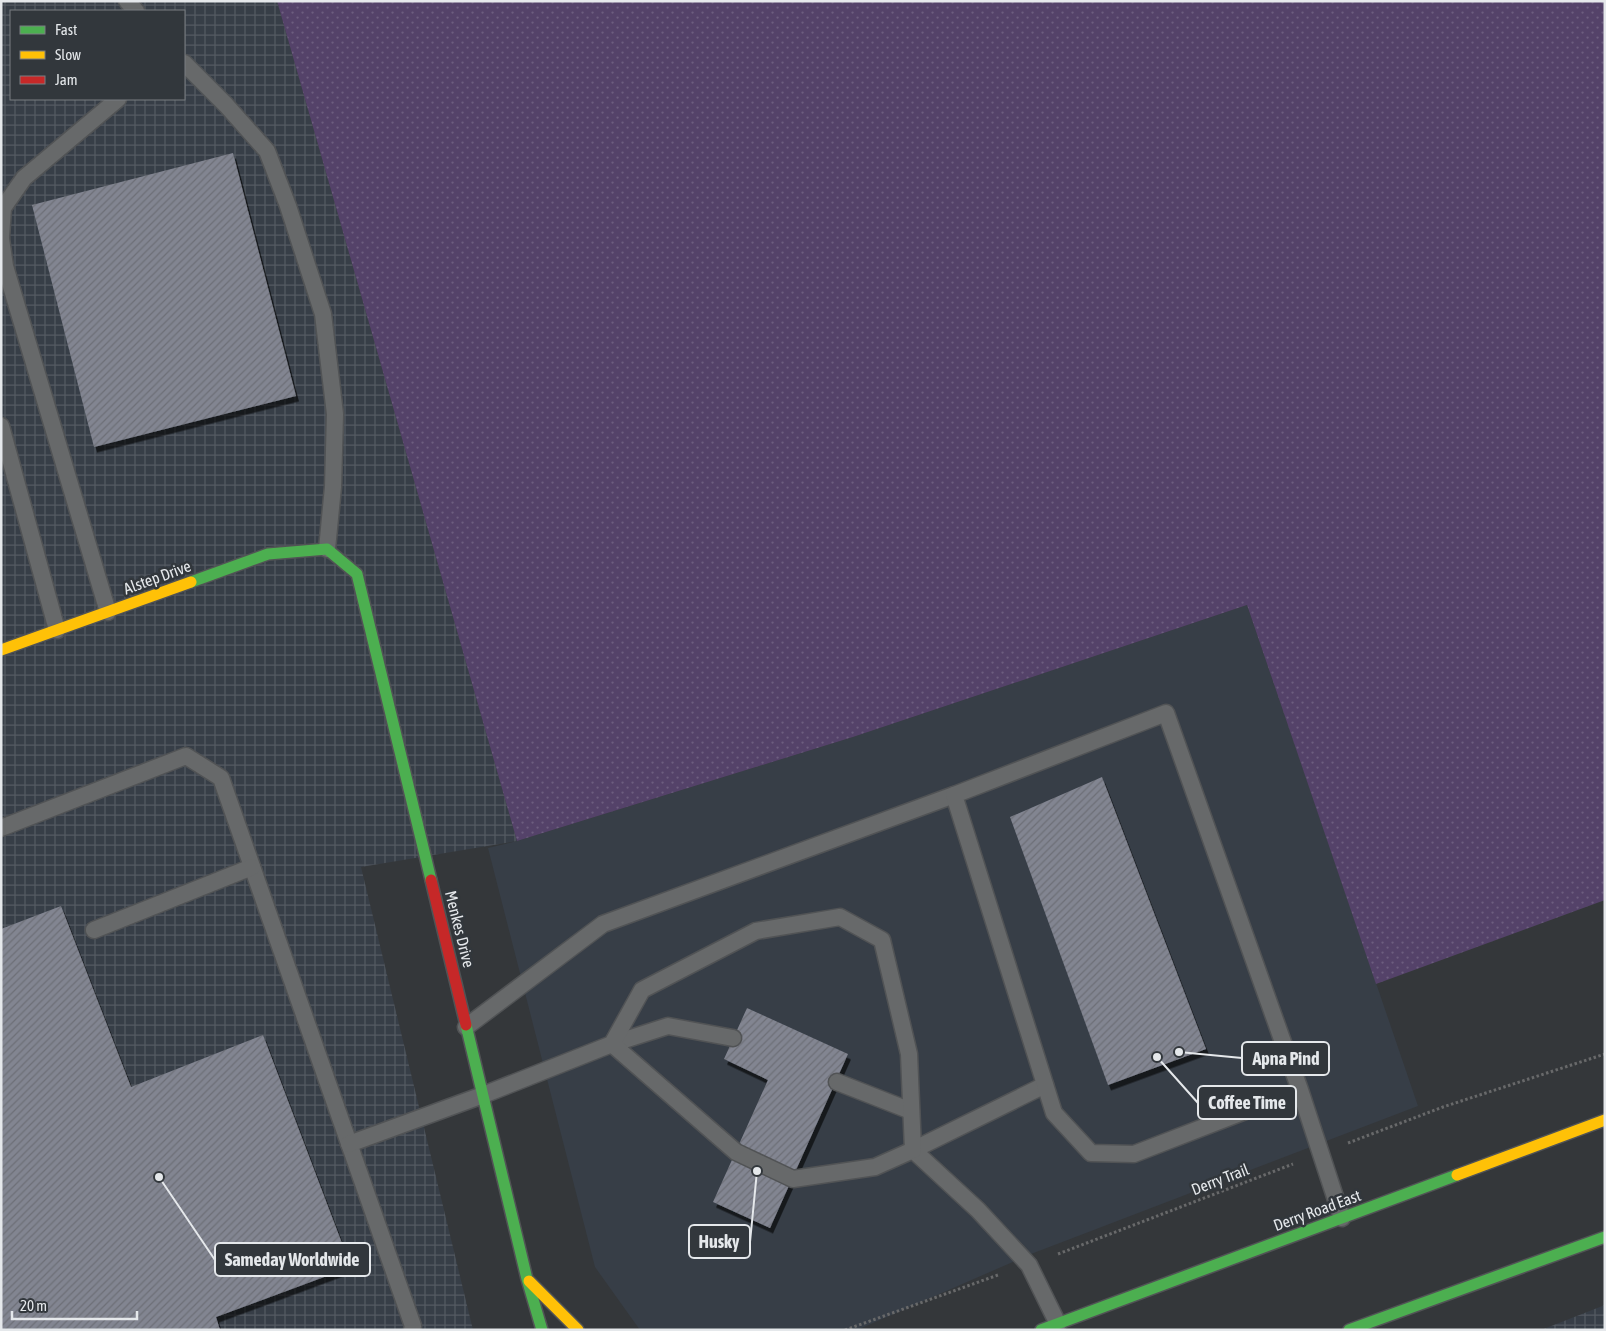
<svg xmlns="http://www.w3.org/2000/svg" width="1606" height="1331" font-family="'Asap Condensed',sans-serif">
<defs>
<pattern id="industrial-grid" width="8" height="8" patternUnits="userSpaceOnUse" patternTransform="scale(1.25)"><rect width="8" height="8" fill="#373e47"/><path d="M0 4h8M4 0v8" fill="none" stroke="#545a62"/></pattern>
<pattern id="grass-dots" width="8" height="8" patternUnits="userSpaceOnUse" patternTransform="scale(1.25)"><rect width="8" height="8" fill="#544269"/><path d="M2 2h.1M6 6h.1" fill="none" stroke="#6c5d7f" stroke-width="1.8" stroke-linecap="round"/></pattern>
<pattern id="building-hatch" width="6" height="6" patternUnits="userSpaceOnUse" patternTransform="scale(1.25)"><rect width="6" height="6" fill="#828591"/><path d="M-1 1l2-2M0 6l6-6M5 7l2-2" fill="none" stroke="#6d6f77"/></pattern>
<filter id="shadow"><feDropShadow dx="3" dy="5.5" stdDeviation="0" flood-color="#0009"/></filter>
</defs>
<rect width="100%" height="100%" fill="#34373a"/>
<path fill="#373e47" d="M1247,605L1418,1106L1031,1254L857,1330H640L595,1267L488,848L517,841L853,737Z"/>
<g fill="url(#industrial-grid)" fill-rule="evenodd">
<path d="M1,1H277L517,841L361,867L473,1330H1ZM11,11H184V99H11Z"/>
<path d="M1605,1305V1330H1541Z"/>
</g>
<path fill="url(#grass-dots)" d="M277,1H1605V900L1376,984L1247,605L853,737L517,841Z"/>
<g fill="url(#building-hatch)" filter="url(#shadow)">
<path d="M233,153L296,396L94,447L32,205Z"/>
<path d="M1102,777L1206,1049L1108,1085L1010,817Z"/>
<path d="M61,906L131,1087L263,1035L351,1267L216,1317L220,1330H1V929Z"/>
<path d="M747,1008L848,1054L770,1228L713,1202L768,1080L724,1059Z"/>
</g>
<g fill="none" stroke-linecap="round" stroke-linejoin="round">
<defs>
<g id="lane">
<path d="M127,1L136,11"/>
<path d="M184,63L226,105L267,151L288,206L323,314L335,414L333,487L327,549"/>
<path d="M1,237L3,208L24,178L118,99"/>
<path d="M1,239L5,266L108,612"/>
<path d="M1,426L57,630"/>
<path d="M1,828L186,756L221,778L413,1326L412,1330"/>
<path d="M94,930L252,867"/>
<path d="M466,1027L603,924L954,795"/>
<path d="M612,1044L668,1026L733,1038"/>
<path d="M837,1082L911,1111"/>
<path d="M1045,1085L913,1150L978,1210L1029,1265L1058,1324"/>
<path d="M1300,1090L1134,1154L1091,1153L1054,1113L954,795L1166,713L1300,1090L1342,1218"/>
<path d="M349,1144L483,1095L612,1044L642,990L756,931L840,917L882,940L909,1054L913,1150L875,1167L793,1179L736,1152L612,1044"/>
</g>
<g id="fast">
<path d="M191,582L268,554L327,549L357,574L431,880"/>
<path d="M466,1025L527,1279L542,1330"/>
<path d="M1041,1330L1457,1175"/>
<path d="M1349,1330L1605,1237"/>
</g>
<g id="slow">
<path d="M1,650L191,582"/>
<path d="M1457,1175L1605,1120"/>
<path d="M529,1281L578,1330"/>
</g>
<path id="jam" d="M431,880L466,1025"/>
</defs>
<use href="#lane" stroke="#515355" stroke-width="19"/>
<use href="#fast" stroke="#515355" stroke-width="14"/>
<use href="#slow" stroke="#515355" stroke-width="14"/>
<use href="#jam" stroke="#515355" stroke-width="14"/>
<g stroke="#68696a" stroke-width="3" stroke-dasharray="2.5 2.5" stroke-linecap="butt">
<path d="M1348,1143L1443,1107L1605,1054"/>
<path d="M1058,1254L1293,1164"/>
<path d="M845,1330L998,1275"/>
</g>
<use href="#lane" stroke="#67696a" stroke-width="16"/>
<use href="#fast" stroke="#4caf50" stroke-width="11"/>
<use href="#slow" stroke="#ffc107" stroke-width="11"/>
<use href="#jam" stroke="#c62828" stroke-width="11"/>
</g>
<g text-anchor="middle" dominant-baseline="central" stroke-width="5" stroke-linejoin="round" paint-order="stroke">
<g font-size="16" fill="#e5e8eb" stroke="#32373c">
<text transform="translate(157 577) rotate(-20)">Alstep Drive</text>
<text transform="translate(460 929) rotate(76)">Menkes Drive</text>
<text transform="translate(1220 1179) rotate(-21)">Derry Trail</text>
<text transform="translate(1317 1210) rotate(-20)">Derry Road East</text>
</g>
</g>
<path fill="none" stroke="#e5e8eb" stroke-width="2" d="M1179 1052L1242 1058M1157 1057L1198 1103M757 1171L750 1242M159 1177L215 1260"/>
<g fill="#e5e8eb" stroke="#32373c" stroke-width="2">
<circle cx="1179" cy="1052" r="5"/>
<circle cx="1157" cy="1057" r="5"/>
<circle cx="757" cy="1171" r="5"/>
<circle cx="159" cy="1177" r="5"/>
</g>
<g fill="#32373c" stroke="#e5e8eb" stroke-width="2">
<rect x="1242" y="1042" width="87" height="33" rx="5"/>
<rect x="1198" y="1086" width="98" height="33" rx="5"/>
<rect x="689" y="1225" width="61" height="33" rx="5"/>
<rect x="215" y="1243" width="155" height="33" rx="5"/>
</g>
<g font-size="18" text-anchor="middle" font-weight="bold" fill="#e5e8eb">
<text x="1286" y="1065">Apna Pind</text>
<text x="1247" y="1109">Coffee Time</text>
<text x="719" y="1248">Husky</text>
<text x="292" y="1266">Sameday Worldwide</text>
</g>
<rect width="1606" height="1331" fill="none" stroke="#e5e8eb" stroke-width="5"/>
<rect x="10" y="10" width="175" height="90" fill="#32373c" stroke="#7a7e82"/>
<rect x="20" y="26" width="25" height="8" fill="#4caf50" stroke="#7a7e82"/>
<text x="55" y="35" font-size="15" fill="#e5e8eb">Fast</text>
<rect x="20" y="51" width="25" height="8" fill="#ffc107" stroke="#7a7e82"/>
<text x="55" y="60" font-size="15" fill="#e5e8eb">Slow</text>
<rect x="20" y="76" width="25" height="8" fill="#c62828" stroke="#7a7e82"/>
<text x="55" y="85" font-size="15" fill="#e5e8eb">Jam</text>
<path d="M12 1311v8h125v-8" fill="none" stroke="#e5e8eb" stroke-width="2.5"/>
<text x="20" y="1311" font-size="15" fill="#e5e8eb" stroke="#32373c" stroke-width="4" paint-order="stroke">20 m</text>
</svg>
